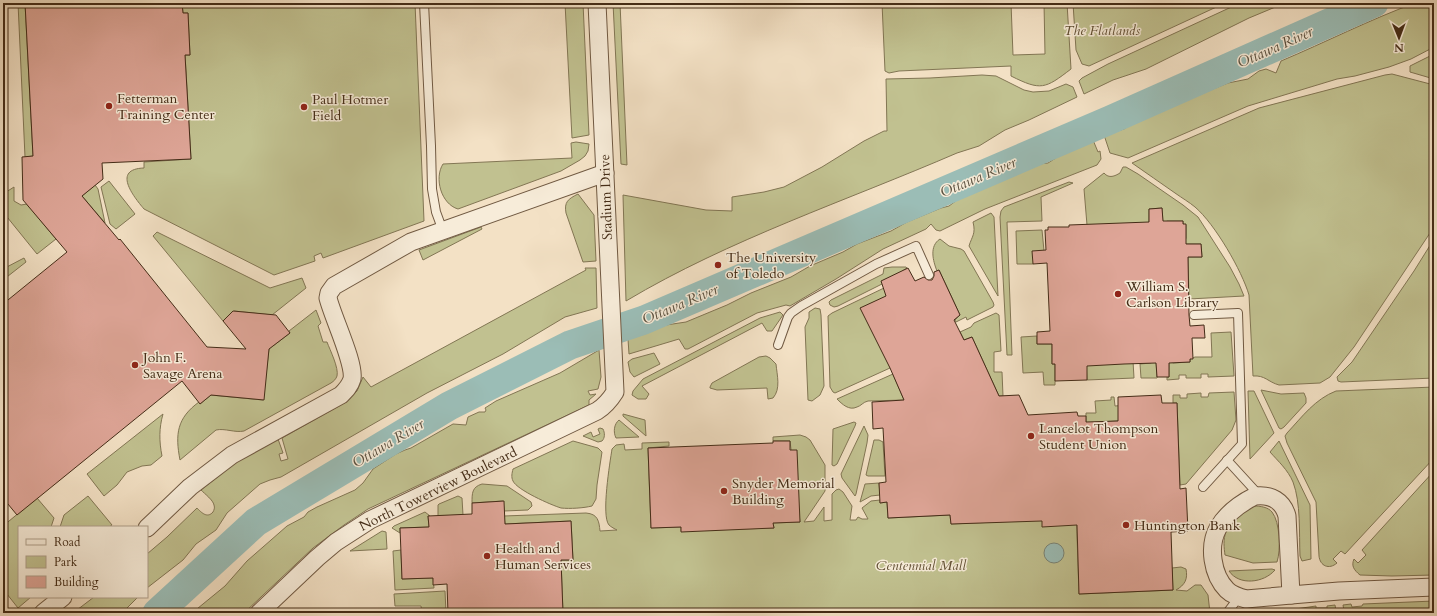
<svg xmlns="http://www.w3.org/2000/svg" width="1437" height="616" font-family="Cardo,serif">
<rect width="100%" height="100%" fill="#f3e1c5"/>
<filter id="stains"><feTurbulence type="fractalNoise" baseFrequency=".005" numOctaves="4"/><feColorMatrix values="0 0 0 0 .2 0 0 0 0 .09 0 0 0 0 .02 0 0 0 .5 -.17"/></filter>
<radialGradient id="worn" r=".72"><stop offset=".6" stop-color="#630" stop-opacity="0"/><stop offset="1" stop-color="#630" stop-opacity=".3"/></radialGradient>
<g fill="#c1c190" stroke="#827654">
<path d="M18,3H25L33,156L25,157Z"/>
<path d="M182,3H415L424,221L323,258L321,253L314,256L315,261L274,275L144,209C133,196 112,169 144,168V162L191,159L185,55H190L188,13H183Z"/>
<path d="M565,3H583L589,135L572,138Z"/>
<path d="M613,3H620L627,165L621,164Z"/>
<path d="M882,3H1011L1013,55L1045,54L1044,3H1067L1071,69C1045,89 1041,91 1011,76V66L899,71L889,73L885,71Z"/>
<path d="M1073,3H1225L1089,66L1082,64L1076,50Z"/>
<path d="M1240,3H1285L1249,18L1146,69L1113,80L1084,94L1079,81L1082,78L1108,64Z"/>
<path d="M1415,3H1434V47L1411,59L1389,67L1355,76L1337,79L1248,106L1128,158L1110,153L1104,135L1124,129L1137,120L1146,110L1167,102L1173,105L1228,83L1248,79L1259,71L1266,69L1276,73L1281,61C1326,42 1369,20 1415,3Z"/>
<path d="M1434,54V79L1410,72V66Z"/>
<path d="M1392,74L1434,85V227L1354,347L1330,377L1320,383L1279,385C1268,382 1265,375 1253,376L1249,295C1242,271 1215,224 1195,207C1189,202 1182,198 1175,193C1161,183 1146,173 1132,163L1259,108L1385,75Z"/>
<path d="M982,75L996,76L1024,90L1033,92L1049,91L1066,84L1073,87L1077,97L1029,120L1005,130L979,146L957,153C846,201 730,239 626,301L623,195L706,210L732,211V197L764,192L784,187L822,167L864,141L884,131H887L886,79L930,78Z"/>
<path d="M1093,140L1098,152L1100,151L1101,159L1097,165L985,209L940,231L936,230L931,224L926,229L883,249L836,279L790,306L786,305L757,313L688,349H685L679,339L629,354L628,339L666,325L686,322L727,305L751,293L791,277L810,266L843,252L857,244L891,231L907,222L941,208L949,206L961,197L1004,178L1039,164L1048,163L1062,154L1089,143Z"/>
<path d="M576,142L589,144L588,151L585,156L580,160L561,171L458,209C441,204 434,178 443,164L572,158L571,143Z"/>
<path d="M1123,167H1126L1138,174L1183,205L1198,217L1230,267L1239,284L1244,296L1189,299L1188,257H1202L1201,244H1184L1186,238V225L1183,224V221H1167L1163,224L1162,208L1149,209V225H1087L1084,189L1104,173C1109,179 1115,176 1120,173Z"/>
<path d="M109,181L135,214L116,229L110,224L101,187Z"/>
<path d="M1069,182L1073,183L1041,197L1042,221L1007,222L1012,355H1007L1000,217L1001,211L1004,207Z"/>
<path d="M95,185L98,189L105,223L82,196Z"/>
<path d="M14,187V201L21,205L27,204L56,239L37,254L3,212V194Z"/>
<path d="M578,194L594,215L596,261L583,262L566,213C564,202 568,199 578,194Z"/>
<path d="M991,213L994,217L998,296L969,246C972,236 976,234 973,222Z"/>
<path d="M481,227L482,229L423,260L419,250Z"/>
<path d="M1042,230L1044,251L1033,264H1017L1016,231Z"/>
<path d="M157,232L270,288L302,278L306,288L272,315L234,311L223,321L153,236Z"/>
<path d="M940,239L949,246L961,249L964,251L993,302L994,305L993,307L967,320L966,317L956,322L955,320L960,315L939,270L937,271C933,261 929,246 940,239Z"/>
<path d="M1434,239V378L1341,382L1338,381L1337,377L1352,362L1414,271Z"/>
<path d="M24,258L26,262L3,280V269Z"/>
<path d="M892,267H906L907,268L882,284L838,306L834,307L830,305L829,302L831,300L883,274L884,268Z"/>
<path d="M585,268H596L597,308L565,317L503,354L427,393L281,477L270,480L260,484L227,513L216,530L196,544L183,560L147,588V554L167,537L197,508C201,512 207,519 213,512C214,510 215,508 214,505C213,500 205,494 201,490L235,463L278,439L283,453L279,454L281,461L288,459L282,438L346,402L357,391L363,377L371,387L586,270Z"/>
<path d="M884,288L888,296L890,368L835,393L833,392L830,387L828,316L832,313Z"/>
<path d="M815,308L820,309L821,315L824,386L820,395L812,401L808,400L805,327L809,318V312Z"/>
<path d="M316,310L321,323L318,326L323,342H327C330,350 339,368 337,376C336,379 334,381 331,383L244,431C235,433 225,428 216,430L180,460C175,434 177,418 199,402L200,404L211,395L263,400L269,349L290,333L289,331Z"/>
<path d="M780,312L783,315L772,331H767L762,323L642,386L649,394L646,399H638L632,395L633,391L643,379L760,318Z"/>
<path d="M996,313L999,315L1001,351L994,352V372H1002L1003,396H999L972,337L964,340L960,332L971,327L974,323Z"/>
<path d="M1231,332L1234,376L1208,377V374H1201V378H1186V375H1179V379L1167,380V377H1169V360L1173,363L1190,362V359L1195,357H1212L1211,333Z"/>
<path d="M1037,336V344H1052V364H1055V385H1044L1043,372L1023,373L1021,337Z"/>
<path d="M599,350L601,377L598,389L588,391L590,395L596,394L589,400V405L368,509L344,525L313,548L244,613H192L225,586L247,561L287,526L304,517L308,512L317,507L355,490L363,483L373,469L396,454L405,450L411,448L453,424L466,425L468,417L479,412H485L486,410L485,408L496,401L560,373Z"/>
<path d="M654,353L660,364L634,377L630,372L628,362L632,359Z"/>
<path d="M766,356L770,358L776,364C777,375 781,389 773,398L768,399L767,388L717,390L710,388V387L712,383L759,357Z"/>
<path d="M1156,359L1157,378H1141L1140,364L1151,363Z"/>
<path d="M1133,361L1134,378L1087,380L1086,362Z"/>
<path d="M893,374L904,400L868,401C863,402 861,406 857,407C849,411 842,404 837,399Z"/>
<path d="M1434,387V458L1345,554L1341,551L1333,559L1337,563C1329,570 1320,566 1319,556L1316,502L1287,443L1285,436L1287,433C1302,417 1315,399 1336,391Z"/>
<path d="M1261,390L1281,394L1304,393L1306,398V403L1284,427L1281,429L1279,428Z"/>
<path d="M1248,391H1254L1274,433L1250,459Z"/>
<path d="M1234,392L1236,420L1232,430L1186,484L1180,485L1177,403H1173V395H1180V398H1187V394L1201,393V397H1208L1209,393Z"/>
<path d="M1111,397H1114L1115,406L1129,405L1130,420L1086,423V413H1096L1095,401L1111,400Z"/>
<path d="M163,414C159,428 159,441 162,456L151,465L142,466L127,472L117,485L104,496L87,474Z"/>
<path d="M623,414L645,420L646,436L623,416Z"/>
<path d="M619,420L639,437L616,438C613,432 614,424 619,420Z"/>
<path d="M854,422L856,423L855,426L837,464L834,466L832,465L833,429Z"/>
<path d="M864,426L868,435L867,443L856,494L855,496L842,478L841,474Z"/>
<path d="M600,428L603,429C605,433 605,438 602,441L598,442L583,436L591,432L593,437L600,434L598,429Z"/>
<path d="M800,435L806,437L810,440L825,465V491L804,522L814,521L824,507V521L832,520V494L836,490L839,489L843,492L852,506L850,520H856L858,517L862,519H868L862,508L871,501L880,500V503L887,502L888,518L950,515L951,524L1042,520L1076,506L1079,594L1173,590L1172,568L1181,567L1186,569C1188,579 1185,585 1176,590L1187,591L1195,585H1201L1208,595L1210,613H563L561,560H573L571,521L505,524L504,516L586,513C598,514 599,521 600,531L617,530C615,529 611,527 609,525C601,516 610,462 612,449L616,445L624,444L625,450L642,449V443L669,442V446L648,448L651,528L681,527V531L774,528L773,523L800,522L790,441H773V437Z"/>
<path d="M874,440H879L883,442L885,476H868L866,475Z"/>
<path d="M573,441L598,448L602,452L597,485L596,499L592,506C584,508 570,509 561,508C551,505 517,490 513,481C511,477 512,473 513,469Z"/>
<path d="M1279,441L1310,505L1311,559L1302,561L1300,556C1299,533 1301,503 1293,482C1288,470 1278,461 1270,452Z"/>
<path d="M1434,471V575L1392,576L1360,575C1354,570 1351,566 1354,559L1358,563L1366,555L1362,550Z"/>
<path d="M879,483L880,495L871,496L860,502L865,484Z"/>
<path d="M482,484L507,486L531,502L532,506L528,510L504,511L503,501L472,503C472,493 472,487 482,484Z"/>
<path d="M88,496L112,525L109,527H60L64,515Z"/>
<path d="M458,496L462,498L463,515L438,516V505L439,504Z"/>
<path d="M37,498L54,518L51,527H19V597H31L18,608L3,589V526Z"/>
<path d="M1254,506C1260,506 1268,507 1272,512C1280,522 1281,550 1277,562L1253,563L1225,555C1224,548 1223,539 1226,532C1230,521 1243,510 1254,506Z"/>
<path d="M425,512L430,516H428L429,527L400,528V533L392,528L394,526Z"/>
<path d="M382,531L386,532L387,549L350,551Z"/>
<path d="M401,550L402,579L433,578L434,588L395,590L393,551Z"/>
<path d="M1272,569L1275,570C1264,583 1239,586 1229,571Z"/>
<path d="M445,591L446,613H422L421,606H395L394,594Z"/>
<path d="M94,597H138L122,613H73Z"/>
<path d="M1434,601V613H1348V611H1344L1343,605L1351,604L1352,607L1362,606L1363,604Z"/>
<path d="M1335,605L1336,611L1332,612V613H1268L1316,606V608H1327V606Z"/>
</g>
<circle fill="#9bbdb6" stroke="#788376" cx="1054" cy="553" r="10"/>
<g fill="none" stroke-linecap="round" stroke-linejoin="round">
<path stroke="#9bbdb6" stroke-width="29" d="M157,613L256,522L449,406L570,345L644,320L1110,120L1374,3"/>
</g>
<g fill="#dea597" stroke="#442c17">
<path d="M25,3H182L183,13H188L190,55H185L191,159L102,163L103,179L82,196L119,240L120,239L207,347L246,349L223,321L233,311L276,315L290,333L269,349L264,400L211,395L200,404L182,381L17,515L3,498V304L67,252L23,200L22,157L33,156Z"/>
<path d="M1162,208L1163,221H1183V224H1186V244H1201L1202,257H1188L1189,315L1190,326L1204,325L1205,338H1192L1193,359H1190V362L1169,363V377H1157L1156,363L1124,364L1087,366V380L1055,381V364H1052V344H1037V332L1050,331L1047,263L1033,264L1032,251L1046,250L1045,230H1048V227H1069V225L1149,222V209Z"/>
<path d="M908,268L915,281L924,277L928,280H932L934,276V272L939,270L960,315L954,320L964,340L972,337L999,396L1019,395L1028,415L1077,412L1078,416H1086V422L1118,421V397L1161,395L1162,403H1177L1180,489L1186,488L1188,531L1171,532L1173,590L1079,594L1077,525L1042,527V521L951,524L950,515L888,518L887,502L880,503L879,483L886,482L883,428L873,429L872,402L904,400L890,368L860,308L886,296L881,281Z"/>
<path d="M773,441H790V450H797L800,522L773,523L774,528L681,532V527L651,528L648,448L773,443Z"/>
<path d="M504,501L505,524L571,521L573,560H561L563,613H448L447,584L433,585V578L402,579L400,528L429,527L428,516L472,514V503Z"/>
</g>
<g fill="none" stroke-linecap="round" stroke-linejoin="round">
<defs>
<g id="service">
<path d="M424,3L431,146L432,189L436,212L443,231"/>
<path d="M1194,315L1238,313L1242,444L1203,487"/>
<path d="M778,345L788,317L791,313L801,306L876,264L916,246L929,275"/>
<path d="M1227,460L1259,495"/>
<path d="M1227,613L1239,597"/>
</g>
<g id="minor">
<path d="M1255,496C1271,494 1283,501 1287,516L1291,595L1246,599C1239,597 1232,595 1227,590C1212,575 1208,546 1218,528C1226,514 1241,503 1255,496Z"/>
<path d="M147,528L190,487L232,455L341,395C346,390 350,386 352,379C355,363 333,318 328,298L329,293L334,286L411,242L605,173"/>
<path d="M1291,595L1339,591L1434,587"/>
<path d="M43,613L63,597"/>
<path d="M259,613L317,558L336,542L370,520L597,411C605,406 610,400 615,392L597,3"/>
</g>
</defs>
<use href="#service" stroke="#705942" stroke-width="10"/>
<use href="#minor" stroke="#705942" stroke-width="19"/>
<use href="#service" stroke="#f7ecd9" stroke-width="8"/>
<use href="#minor" stroke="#f7ecd9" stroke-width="17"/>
</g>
<g fill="#8f2418" stroke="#f7ecd9" stroke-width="1.5">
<circle cx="109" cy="106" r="4"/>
<circle cx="304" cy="107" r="4"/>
<circle cx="718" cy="265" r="4"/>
<circle cx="1118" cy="294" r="4"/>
<circle cx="135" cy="365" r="4"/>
<circle cx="1031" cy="436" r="4"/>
<circle cx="724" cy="491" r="4"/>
<circle cx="1126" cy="525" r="4"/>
<circle cx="487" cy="556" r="4"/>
</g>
<g text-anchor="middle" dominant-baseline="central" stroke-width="3" stroke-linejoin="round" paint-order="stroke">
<g font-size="14" font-style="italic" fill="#635135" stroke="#f7ecd9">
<text x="1102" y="30">The Flatlands</text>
<text x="921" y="565">Centennial Mall</text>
</g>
<g font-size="14" fill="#442c17" stroke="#f7ecd9" text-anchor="start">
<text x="117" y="98">Fetterman<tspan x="117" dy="16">Training Center</tspan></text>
<text x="312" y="99">Paul Hotmer<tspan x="312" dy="16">Field</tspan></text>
<text x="726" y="257">The University<tspan x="726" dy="16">of Toledo</tspan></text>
<text x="1126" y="286">William S.<tspan x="1126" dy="16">Carlson Library</tspan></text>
<text x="143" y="357">John F.<tspan x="143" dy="16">Savage Arena</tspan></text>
<text x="1039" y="428">Lancelot Thompson<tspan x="1039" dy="16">Student Union</tspan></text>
<text x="732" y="483">Snyder Memorial<tspan x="732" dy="16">Building</tspan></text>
<text x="1134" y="525">Huntington Bank</text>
<text x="495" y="548">Health and<tspan x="495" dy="16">Human Services</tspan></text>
</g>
<g font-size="14" fill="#442c17" stroke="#f7ecd9">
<text transform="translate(606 197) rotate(-92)">Stadium Drive</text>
<text transform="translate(438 489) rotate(-26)">North Towerview Boulevard</text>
</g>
<g font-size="15" font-style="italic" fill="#5a503f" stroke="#f7ecd9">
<text transform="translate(1275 47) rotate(-24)">Ottawa River</text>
<text transform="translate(978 177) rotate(-23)">Ottawa River</text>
<text transform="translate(680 304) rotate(-23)">Ottawa River</text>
<text transform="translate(388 443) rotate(-31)">Ottawa River</text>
</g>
</g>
<rect width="1437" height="616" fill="none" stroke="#f3e1c5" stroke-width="16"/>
<rect x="4" y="4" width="1429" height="608" fill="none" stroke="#442c17" stroke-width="2"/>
<rect x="8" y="8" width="1421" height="600" fill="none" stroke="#442c17"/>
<rect x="18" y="526" width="130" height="72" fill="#f7ecd9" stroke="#af9f8b"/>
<rect x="26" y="539" width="20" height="6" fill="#f7ecd9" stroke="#af9f8b"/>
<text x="54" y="546" font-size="12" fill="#442c17">Road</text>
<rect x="26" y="556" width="20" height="12" fill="#c1c190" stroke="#af9f8b"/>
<text x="54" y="566" font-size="12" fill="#442c17">Park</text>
<rect x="26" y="576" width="20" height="12" fill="#dea597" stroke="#af9f8b"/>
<text x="54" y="586" font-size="12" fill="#442c17">Building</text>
<g transform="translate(1399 38) rotate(179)" stroke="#f7ecd9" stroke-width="3" paint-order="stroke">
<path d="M0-3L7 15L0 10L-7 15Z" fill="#442c17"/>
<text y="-6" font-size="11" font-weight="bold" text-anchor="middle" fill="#442c17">N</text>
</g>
<rect width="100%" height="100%" filter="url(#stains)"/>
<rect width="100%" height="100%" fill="url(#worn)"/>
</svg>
